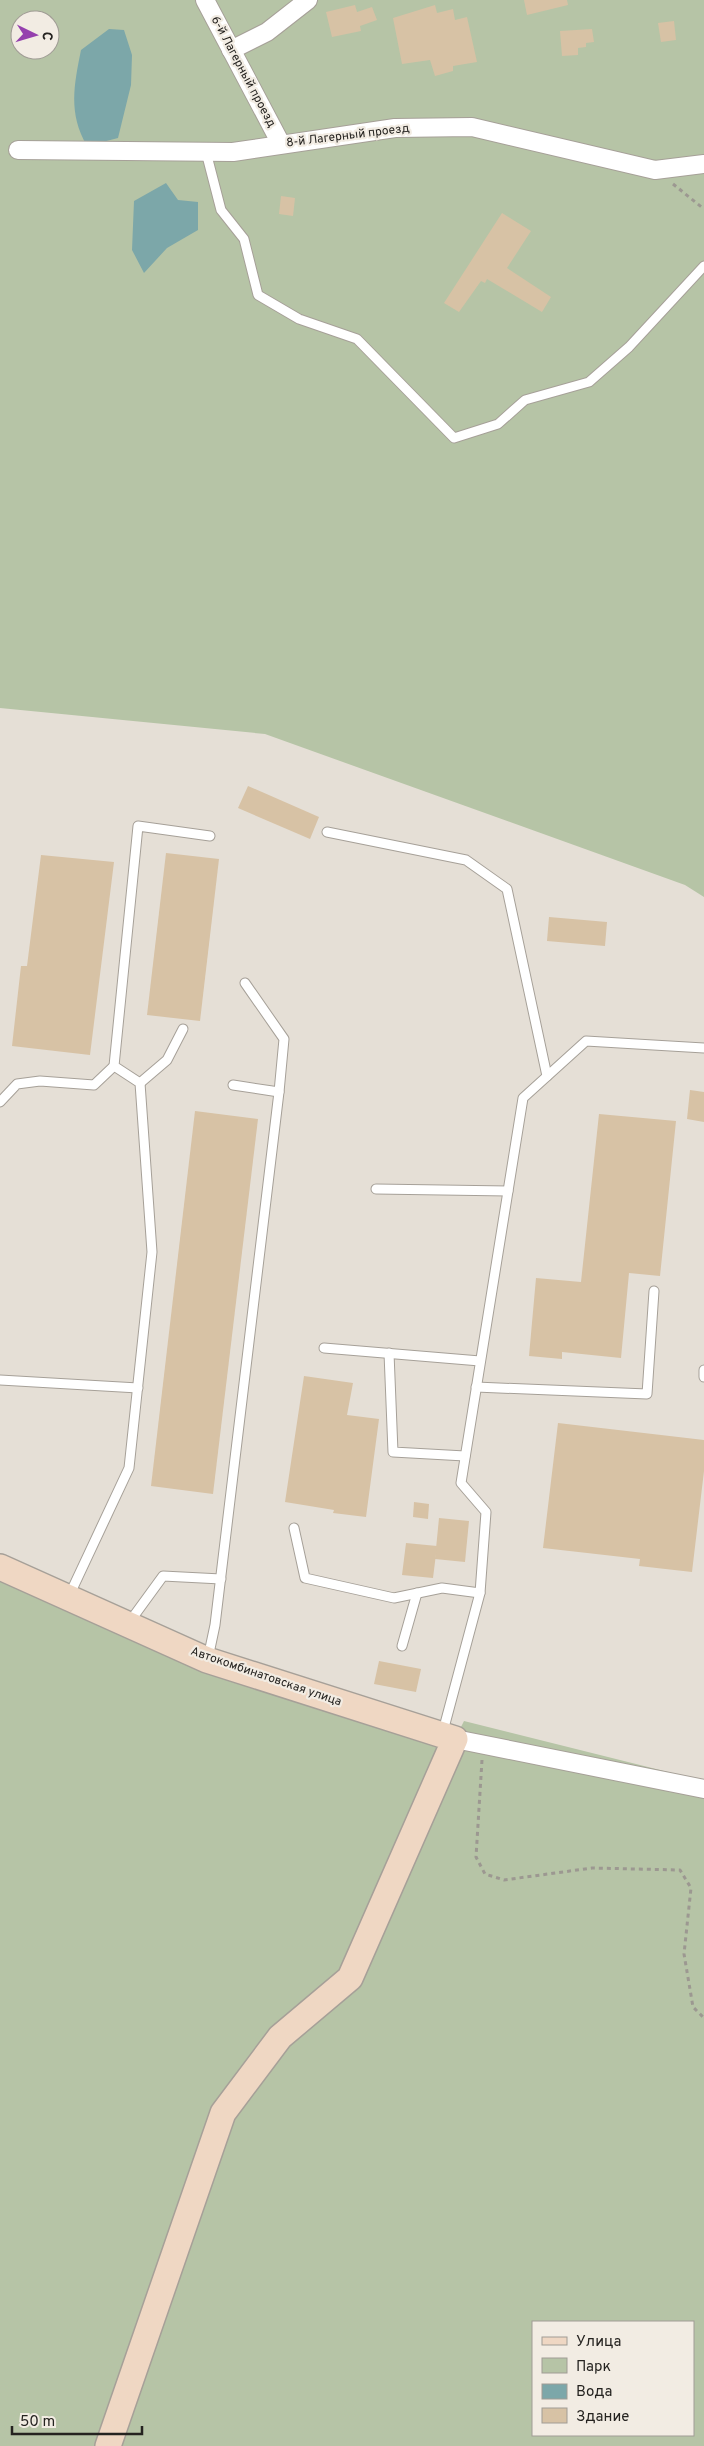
<svg xmlns="http://www.w3.org/2000/svg" width="704" height="2446" font-family="Overpass,sans-serif">
<rect width="100%" height="100%" fill="#e5dfd6"/>
<g fill="#b6c4a6" fill-rule="evenodd">
<path d="M0,0H704V897L685,885L265,734L0,708ZM20,20H50V50H20Z"/>
<path d="M0,1567L68,1597L455,1739L464,1721L704,1781V2446H0ZM533,2322H693V2435H533Z"/>
</g>
<g fill="#7ca7a9">
<path d="M109,29L124,30L132,55L131,85L118,138L87,146C68,113 74,85 81,50Z"/>
<path d="M166,183L178,200L198,202V230L167,248L144,273L132,250L134,201Z"/>
</g>
<g fill="#d7c2a5">
<path d="M524,0H567L568,5L527,15Z"/>
<path d="M355,5L357,12L372,7L377,20L360,26L361,31L332,37L326,12Z"/>
<path d="M435,5L437,13L453,9L455,20L467,17L477,62L453,66V71L435,76L430,60L402,64L393,18Z"/>
<path d="M674,21L676,40L661,42L658,23Z"/>
<path d="M592,29L594,42L586,43V47L578,48V55L562,56L560,31Z"/>
<path d="M281,196L295,198L293,216L279,214Z"/>
<path d="M502,213L531,231L507,268L551,297L542,312L487,279L485,283L481,281L459,312L444,303Z"/>
<path d="M248,786L319,817L310,839L238,808Z"/>
<path d="M166,853L219,859L200,1021L147,1015Z"/>
<path d="M41,855L114,862L90,1055L12,1046L21,966H27Z"/>
<path d="M549,917L607,922L605,946L547,941Z"/>
<path d="M690,1090L704,1092V1122L687,1119Z"/>
<path d="M195,1111L258,1119L213,1494L151,1486Z"/>
<path d="M599,1114L676,1121L660,1276L629,1273L621,1358L562,1352V1359L529,1356L536,1278L581,1282Z"/>
<path d="M304,1376L353,1383L347,1415L379,1419L366,1517L333,1513L334,1510L285,1502Z"/>
<path d="M558,1423L704,1440V1471L692,1572L639,1566L640,1559L543,1548Z"/>
<path d="M414,1502L429,1504L428,1519L413,1517Z"/>
<path d="M439,1518L469,1521L465,1562L435,1559Z"/>
<path d="M406,1543L437,1546L433,1578L402,1575Z"/>
<path d="M379,1661L421,1669L416,1692L374,1684Z"/>
</g>
<g fill="none" stroke-linecap="round" stroke-linejoin="round">
<defs>
<g id="lane">
<path d="M206,152L221,210L244,239L258,295L299,319L357,339L454,438L498,424L525,400L589,382L629,347L704,266"/>
<path d="M327,832L466,860L507,889L547,1076"/>
<path d="M140,1083L167,1060L183,1029"/>
<path d="M233,1085L279,1092L284,1039L245,983"/>
<path d="M0,1102L17,1084L40,1081L94,1085L114,1066"/>
<path d="M376,1189L508,1191"/>
<path d="M324,1348L480,1361"/>
<path d="M389,1353L393,1452L465,1456"/>
<path d="M704,1370V1377"/>
<path d="M0,1380L138,1388"/>
<path d="M476,1387L647,1394L654,1291"/>
<path d="M294,1528L305,1578L394,1598L442,1588L480,1593"/>
<path d="M69,1596L129,1468L152,1252L140,1083L114,1066L138,826L210,836"/>
<path d="M128,1624L163,1576L221,1579"/>
<path d="M402,1646L417,1593"/>
<path d="M208,1658L215,1625L279,1092"/>
<path d="M442,1735L480,1593L486,1512L461,1483L523,1098L586,1041L704,1048"/>
</g>
<g id="street">
<path d="M205,0L281,144"/>
<path d="M231,50L267,32L308,0"/>
<path d="M18,150L233,152L395,128L472,127L655,170L704,164"/>
<path d="M455,1739L704,1789"/>
</g>
<path id="secondary" d="M0,1567L207,1660L455,1739L350,1978L280,2037L223,2113L108,2446"/>
</defs>
<use href="#lane" stroke="#a6a098" stroke-width="11"/>
<use href="#street" stroke="#a6a098" stroke-width="20"/>
<use href="#secondary" stroke="#a6a098" stroke-width="28"/>
<g stroke="#9c9891" stroke-width="3" stroke-dasharray="4 4" stroke-linecap="butt">
<path d="M673,184L704,209"/>
<path d="M482,1760L476,1857L485,1874L504,1880L592,1868L680,1870L691,1888L684,1954L693,2007L704,2018"/>
</g>
<use href="#lane" stroke="#fff" stroke-width="9"/>
<use href="#street" stroke="#fff" stroke-width="18"/>
<use href="#secondary" stroke="#efd7c3" stroke-width="25"/>
</g>
<g text-anchor="middle" dominant-baseline="central" stroke-width="4.5" stroke-linejoin="round" paint-order="stroke">
<g font-size="12" fill="#252320" stroke="#f2ece3">
<text transform="translate(243 72) rotate(62)">6-й Лагерный проезд</text>
<text transform="translate(348 136) rotate(-7)">8-й Лагерный проезд</text>
<text transform="translate(266 1677) rotate(19)">Автокомбинатовская улица</text>
</g>
</g>
<rect x="532" y="2321" width="162" height="115" fill="#f2ece3" stroke="#a09c95"/>
<rect x="542" y="2337" width="25" height="8" fill="#efd7c3" stroke="#a09c95"/>
<text x="576" y="2346" font-size="15" fill="#252320">Улица</text>
<rect x="542" y="2358" width="25" height="15" fill="#b6c4a6" stroke="#a09c95"/>
<text x="576" y="2371" font-size="15" fill="#252320">Парк</text>
<rect x="542" y="2384" width="25" height="15" fill="#7ca7a9" stroke="#a09c95"/>
<text x="576" y="2396" font-size="15" fill="#252320">Вода</text>
<rect x="542" y="2408" width="25" height="15" fill="#d7c2a5" stroke="#a09c95"/>
<text x="576" y="2421" font-size="15" fill="#252320">Здание</text>
<g transform="translate(35 35) rotate(95)"><circle r="24" fill="#f2ece3" stroke="#a09c95"/>
<path d="M0-4L9 19L0 12L-9 19Z" fill="#9540ae"/>
<text y="-8" font-size="14" font-weight="bold" text-anchor="middle" fill="#252320">С</text>
</g>
<path d="M12 2426v8h130v-8" fill="none" stroke="#252320" stroke-width="2.5"/>
<text x="20" y="2426" font-size="15" fill="#252320" stroke="#f2ece3" stroke-width="4" paint-order="stroke">50 m</text>
</svg>
